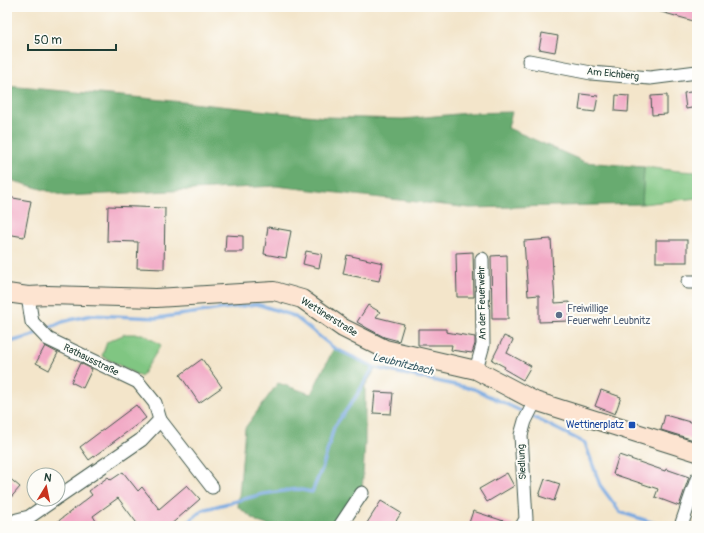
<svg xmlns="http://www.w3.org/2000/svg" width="704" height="533" font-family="Pangolin,sans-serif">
<rect width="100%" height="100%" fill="#fdfcf7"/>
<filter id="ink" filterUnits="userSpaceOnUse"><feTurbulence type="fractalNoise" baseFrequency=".025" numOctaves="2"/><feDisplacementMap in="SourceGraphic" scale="8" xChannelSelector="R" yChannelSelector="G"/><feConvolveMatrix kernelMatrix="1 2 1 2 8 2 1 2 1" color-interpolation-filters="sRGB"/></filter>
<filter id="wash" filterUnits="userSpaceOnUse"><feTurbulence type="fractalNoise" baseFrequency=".012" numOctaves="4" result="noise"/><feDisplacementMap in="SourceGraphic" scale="16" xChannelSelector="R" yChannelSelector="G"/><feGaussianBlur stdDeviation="0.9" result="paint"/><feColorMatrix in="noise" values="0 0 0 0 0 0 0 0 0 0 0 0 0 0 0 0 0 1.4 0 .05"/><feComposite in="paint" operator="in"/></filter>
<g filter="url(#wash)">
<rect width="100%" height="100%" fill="#f3e5ca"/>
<g fill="#80c682" stroke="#50825b">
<path d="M644,167L679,171L697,172V198L642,204Z"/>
<path d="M125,334H143L161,345L141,377L102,356L107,342Z"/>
</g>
<g fill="#68ab70" stroke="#447452">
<path d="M7,86L144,98L325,117L403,119L468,113L512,112L508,128L585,162L644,167L642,204L470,208L276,186L65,196L7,179Z"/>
<path d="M334,348L376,368L365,386V442L362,493L340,526H270L258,522L238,507L245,428L278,383L311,394Z"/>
</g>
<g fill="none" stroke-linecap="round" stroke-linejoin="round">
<g stroke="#77a8e1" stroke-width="3.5">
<path d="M44,330L65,321L92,315L157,318L257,304L294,316L334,348L376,368L474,389L519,410L585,443L600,485L620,512L663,526"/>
<path d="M7,341L10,342L31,336L38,332"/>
<path d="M184,526L202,510L263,494L297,489L312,492L323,466L334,427L355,398L374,367"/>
</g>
</g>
<g id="blocks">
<g fill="#f2aac6">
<path d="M654,7H697V22L654,10Z"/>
<path d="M542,33L558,36L555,52L539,49Z"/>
<path d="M697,91V107L686,109L684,93Z"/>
<path d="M581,94L598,96L595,112L579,110Z"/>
<path d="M616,95L629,96L628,112L615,111Z"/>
<path d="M667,95V114L652,115L651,96Z"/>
<path d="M7,197L31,201L24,237L7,234Z"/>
<path d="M108,206L165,208L164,269L137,268L138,242L107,241Z"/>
<path d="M268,227L291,231L286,258L264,254Z"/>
<path d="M226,235L243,236V252H225Z"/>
<path d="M551,239L555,303L570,302V321L539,322V295L528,296L524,241Z"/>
<rect x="656" y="240" width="31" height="22"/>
<path d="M306,251L322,254L319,268L303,264Z"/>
<path d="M473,252L474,297H457L456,253Z"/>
<path d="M347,255L383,263L379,281L343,274Z"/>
<path d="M507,255L508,319H492L491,256Z"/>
<path d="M368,305L380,312L376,317L404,324L399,341L384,337L367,328L357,322Z"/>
<path d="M418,329H446V332L475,337V344L472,353L451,350L452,345H418Z"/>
<path d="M504,336L513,340L507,353L531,366L523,380L504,369L505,367L492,360Z"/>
<path d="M45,346L58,353L49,370L36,363Z"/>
<path d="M202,359L222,387L199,403L180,375Z"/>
<path d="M80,363L92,369L83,388L71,382Z"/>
<path d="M601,390L621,397L615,414L595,406Z"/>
<path d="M375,392L393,393L391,414L373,413Z"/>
<path d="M136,405L146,418L89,460L80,447Z"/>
<path d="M665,415L697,424V441L661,430Z"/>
<path d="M619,455L665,471L666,469L689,477L679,506L655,497L658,489L613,474Z"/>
<path d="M123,472L138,491L142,487L159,509L187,485L200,499L169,526H139L118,498L93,516L96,521L90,526H52L92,495L89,491L108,477L111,480Z"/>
<path d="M507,473L514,486L487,502L479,489Z"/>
<path d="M7,476L20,487L7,502Z"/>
<path d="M545,479L560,484L554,501L539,496Z"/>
<path d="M381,501L401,513L393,526H365Z"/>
<path d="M473,511L513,524L512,526H468Z"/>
</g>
</g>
</g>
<g filter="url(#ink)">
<use href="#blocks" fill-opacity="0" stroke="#3f564a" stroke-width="1"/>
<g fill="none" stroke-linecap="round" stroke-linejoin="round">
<defs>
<g id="street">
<path d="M529,61L591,73L650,78L697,72"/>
<path d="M688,282H697"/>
<path d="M28,296L32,322L48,339L138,382L155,403L160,420L141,440L58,497"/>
<path d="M476,370L483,345L482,259"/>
<path d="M160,420L212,487"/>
<path d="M10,526L17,520L29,517L55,499"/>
<path d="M340,526L362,493"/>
<path d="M522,526L526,519L521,435L525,421L535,401"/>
<path d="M681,526L697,479"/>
</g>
<path id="secondary" d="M7,293L28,296L48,295L156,298L274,291L302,299L343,328L385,349L476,370L535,401L697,452"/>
</defs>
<use href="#street" stroke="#3f564a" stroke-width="15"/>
<use href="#secondary" stroke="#3f564a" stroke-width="20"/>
<use href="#street" stroke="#fff" stroke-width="13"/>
<use href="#secondary" stroke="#fde4d1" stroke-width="18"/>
</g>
</g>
<circle fill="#5c6f8a" stroke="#fdfcf7" stroke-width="1.5" cx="559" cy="315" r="4"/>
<rect fill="#1a4fb4" stroke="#fdfcf7" stroke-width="1.5" x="628" y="421" width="8" height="8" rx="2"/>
<g text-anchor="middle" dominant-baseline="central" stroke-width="4" stroke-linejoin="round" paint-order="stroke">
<g font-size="10" fill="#1f3d34" stroke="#fdfcf7">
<text transform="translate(613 74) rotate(6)">Am Eichberg</text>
<text transform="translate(482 303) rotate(-91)">An der Feuerwehr</text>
<text transform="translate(329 317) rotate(32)">Wettinerstraße</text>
<text transform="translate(91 360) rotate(26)">Rathausstraße</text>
<text transform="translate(522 462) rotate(-93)">Siedlung</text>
</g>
<g font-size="10" fill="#4e5e75" stroke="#fdfcf7" text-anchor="start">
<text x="567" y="309">Freiwillige<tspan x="567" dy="12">Feuerwehr Leubnitz</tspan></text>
</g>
<g font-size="10" fill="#164399" stroke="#fdfcf7" text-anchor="end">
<text x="624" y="425">Wettinerplatz</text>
</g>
<g font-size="11" font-style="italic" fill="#395d68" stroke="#fdfcf7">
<text transform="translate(403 364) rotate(14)">Leubnitzbach</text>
</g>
</g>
<rect width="704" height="533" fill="none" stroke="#fdfcf7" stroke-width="24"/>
<g transform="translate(46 487) rotate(10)"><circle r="19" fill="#fdfcf7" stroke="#a4b0a9"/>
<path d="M0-3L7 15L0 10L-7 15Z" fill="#c8321e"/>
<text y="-6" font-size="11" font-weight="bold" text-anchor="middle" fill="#1f3d34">N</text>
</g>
<path d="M28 44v6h88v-6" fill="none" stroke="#1f3d34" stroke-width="2"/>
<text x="34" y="44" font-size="12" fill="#1f3d34" stroke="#fdfcf7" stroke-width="3" paint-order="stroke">50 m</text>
</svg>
